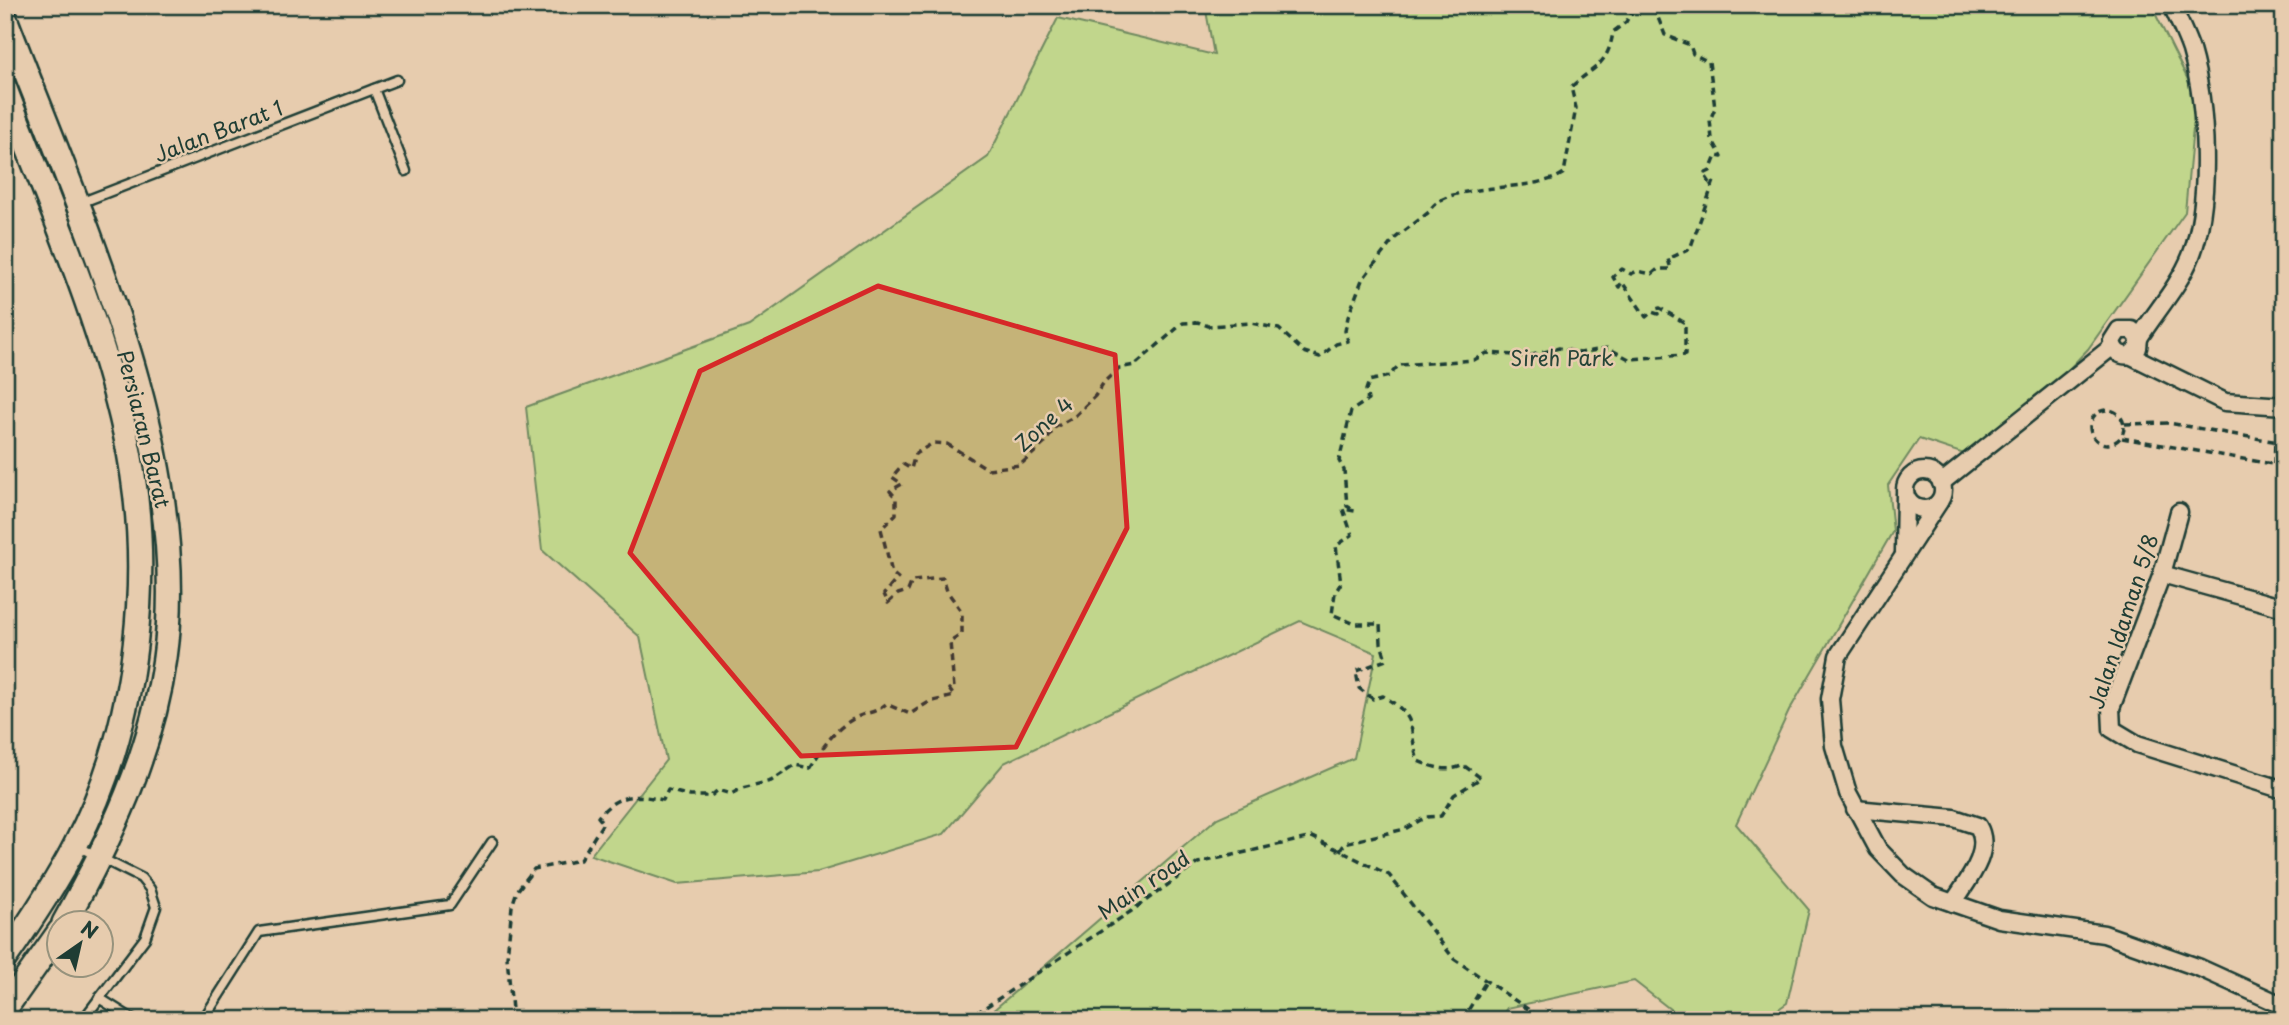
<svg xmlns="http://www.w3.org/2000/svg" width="2289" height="1025" font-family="'Playpen Sans',sans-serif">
<rect width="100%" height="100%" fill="#e7ccae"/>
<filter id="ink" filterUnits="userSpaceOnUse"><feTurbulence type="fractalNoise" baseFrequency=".0143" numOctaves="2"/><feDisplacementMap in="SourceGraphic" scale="14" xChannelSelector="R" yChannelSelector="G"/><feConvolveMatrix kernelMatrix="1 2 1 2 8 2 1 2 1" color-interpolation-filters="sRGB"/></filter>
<g filter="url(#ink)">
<path fill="#c1d68c" stroke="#708a60" stroke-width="2" d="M1205,5H2151L2196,96L2185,212L2088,349L2027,413L1964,454L1919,439L1888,485L1893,531L1789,711L1736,824L1809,910L1787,1003L1763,1020H1684L1634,981L1507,1008L1499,1020H982L1217,818L1354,758L1376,653L1300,621L1004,763L944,834L818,872L677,884L591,855L666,760L640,637L542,550L526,407L749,326L988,157L1058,18L1214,55Z"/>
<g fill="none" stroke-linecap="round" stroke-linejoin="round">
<defs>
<g id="lane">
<path d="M374,89L406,171"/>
<path d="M80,203L397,80"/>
<path d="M79,847L141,878L150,889L156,907L145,938L83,1020"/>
<path d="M99,998L134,1020"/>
<path d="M203,1020L259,932L450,905L492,842"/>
</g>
<g id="street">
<path d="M2139,338C2156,311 2179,286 2191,256C2212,203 2207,105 2191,50C2186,35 2178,20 2172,5"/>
<path d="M2130,355L2138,348L2139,338L2132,330H2119L2112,341C2114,351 2120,357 2130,355L2225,402L2284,406"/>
<circle cx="1924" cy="490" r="19"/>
<path d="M1941,483L2113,346"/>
<path d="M1939,502L1838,656L1830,699L1834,746L1848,793L1878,849L1903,875L1933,896L1999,919L2104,934L2200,968L2284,1006"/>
<path d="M2179,512L2162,574L2111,708L2112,729L2137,744L2284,790"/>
<path d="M1904,552L1905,494"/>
<path d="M2162,574L2284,608"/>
<path d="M1855,809L1954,818L1978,826C1993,852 1967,881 1953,903"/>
</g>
<g id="secondary">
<path d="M5,18C77,208 194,453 165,658C152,753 110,841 64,923"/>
<path d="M5,89C48,202 99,315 125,433C155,566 139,725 75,846C55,885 30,922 5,958"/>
<path d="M5,1009L60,931"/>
</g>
</defs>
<use href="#lane" stroke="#1f3d34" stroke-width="13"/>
<use href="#street" stroke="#1f3d34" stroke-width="21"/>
<use href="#secondary" stroke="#1f3d34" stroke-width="28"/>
<g stroke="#1f3d34" stroke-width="3.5" stroke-dasharray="7 5" stroke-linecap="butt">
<circle cx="2107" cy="427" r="17"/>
<path d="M2125,424L2168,423L2284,443"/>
<path d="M2122,438L2284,466"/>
<path d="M2274,464L2275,442"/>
<path d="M1340,851L1345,843L1405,829L1426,817L1441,816L1454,795L1481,778L1463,765C1448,773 1433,767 1418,761C1407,727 1421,719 1383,696L1373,699L1359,688L1356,671L1386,660L1381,643L1380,624H1355L1332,614L1335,593L1341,583L1336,546L1352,535L1343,509L1355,511L1347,506L1344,470L1339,461L1351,411L1368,400L1366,390L1369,381L1389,376L1399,365L1474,360L1487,353L1529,356L1559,348L1580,353L1608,348L1629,359L1685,355V323L1660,308L1656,309L1658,314L1652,312L1646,317L1622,282L1619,287L1613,277L1622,269L1631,274L1637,271L1652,274L1658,269H1671L1668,259L1690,249L1714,181L1710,183L1704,174L1710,171L1716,156L1722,157L1712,139L1710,120L1715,108L1709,62L1693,54L1690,45L1665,35L1655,10L1636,5"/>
<path d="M513,1020L507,957L512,906L517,891L534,869L580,860L603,823L598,817C618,793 634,794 663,800L668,790L690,796H711L718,790L731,794L742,788L771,781L795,765L810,768C823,747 833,730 855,718C868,711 872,715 886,704L910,714L929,702L954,696L949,689L954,688L950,642L962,634V612L947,591L943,578L912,581L908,591L898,594L888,603L884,594L898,578L892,573L881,529L896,514V498L890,491L902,484L892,477L903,464L911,469L915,454L933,443L947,444L988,469L1020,465L1046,442L1054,428L1075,416L1095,396L1104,382L1119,368L1135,365L1183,323L1198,322L1208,326L1251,323L1279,329L1304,352L1320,357L1336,344L1348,341L1345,331L1348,317L1362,280L1394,239L1429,212C1443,180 1535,194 1564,173L1576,108L1571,87C1594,66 1608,66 1613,32L1626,22L1632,11L1629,5"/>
<path d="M966,1020L1130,912L1198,863L1312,837L1389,875L1454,959L1544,1020"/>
<path d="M1462,1020L1487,980"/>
</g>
<use href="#lane" stroke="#e7ccae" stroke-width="8"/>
<use href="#street" stroke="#e7ccae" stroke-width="16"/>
<use href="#secondary" stroke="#e7ccae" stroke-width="23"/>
</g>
</g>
<path fill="#d62828" fill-opacity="0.2" stroke="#d62828" stroke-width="5" stroke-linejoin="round" d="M878,286L1115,355L1127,528L1016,747L801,756L630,553L700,371Z"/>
<g text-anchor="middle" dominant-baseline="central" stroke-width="5" stroke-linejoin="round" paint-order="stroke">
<g font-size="21" fill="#1f3d34" stroke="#e7ccae">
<text transform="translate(218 130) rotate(-21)">Jalan Barat 1</text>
<text transform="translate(1043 423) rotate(-42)">Zone 4</text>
<text transform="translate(145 429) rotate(76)">Persiaran Barat</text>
<text transform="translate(2122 621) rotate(-72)">Jalan Idaman 5/8</text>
<text transform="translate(1143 884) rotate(-34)">Main road</text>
</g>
<g font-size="21" fill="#274538" stroke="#e7ccae">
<text x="1562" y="357">Sireh Park</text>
</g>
</g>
<rect width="2289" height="1025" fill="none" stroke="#e7ccae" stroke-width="28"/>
<rect x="14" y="14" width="2261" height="997" fill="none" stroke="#1f3d34" stroke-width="2.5" filter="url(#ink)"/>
<g transform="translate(80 944) rotate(34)"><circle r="33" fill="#e7ccae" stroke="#97937d" stroke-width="2"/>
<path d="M0-5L12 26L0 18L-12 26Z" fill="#1f3d34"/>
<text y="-10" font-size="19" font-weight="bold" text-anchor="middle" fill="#1f3d34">N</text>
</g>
</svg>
